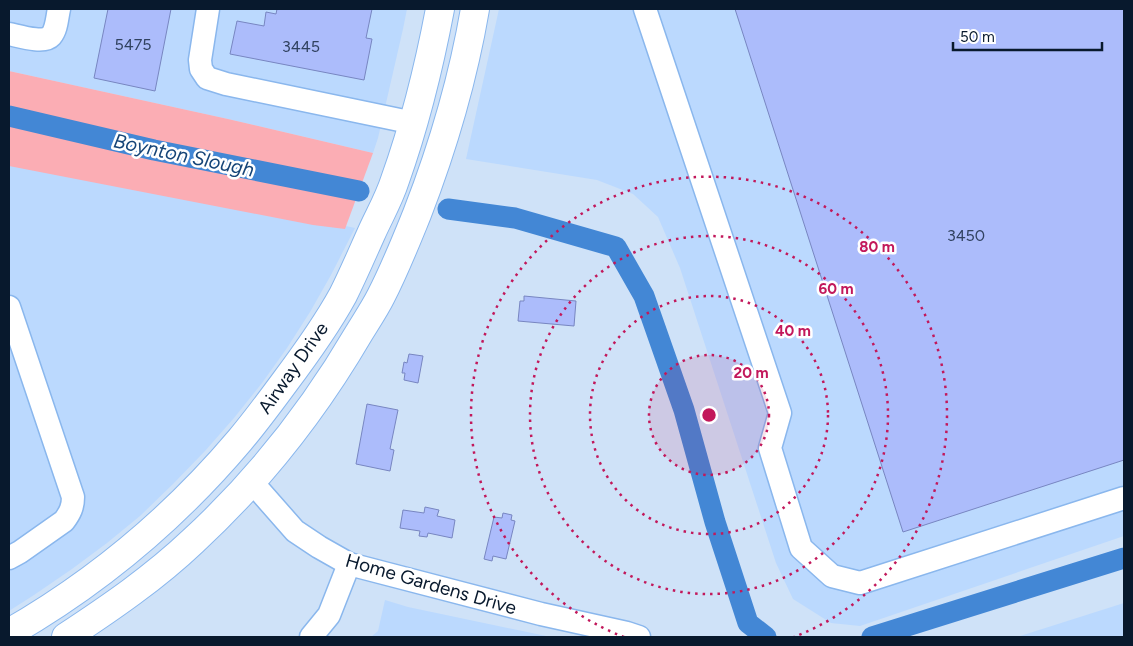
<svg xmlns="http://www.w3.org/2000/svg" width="1133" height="646" font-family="Figtree,sans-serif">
<rect width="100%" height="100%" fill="#cfe2f8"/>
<g fill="#bbd9fe">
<path d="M9,9H407L403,29L378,138L373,153L228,119L9,71Z"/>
<path d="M499,9H1124V536L860,626L831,623L793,599L776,563L680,268L658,217L633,194L597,180L466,159Z"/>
<path d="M9,149L318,220L355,228L331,275L310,312L287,348L262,383L234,418L205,451L173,484L140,516L107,543L72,569L34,595L9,611Z"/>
<path d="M385,600L408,607L551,637H371L378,631Z"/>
<path d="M1124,603V637H1017Z"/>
</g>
<path fill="#fbadb4" d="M9,71L228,119L373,153L345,229L313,225L9,166Z"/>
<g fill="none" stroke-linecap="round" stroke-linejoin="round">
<g stroke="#4387d5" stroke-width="21">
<path d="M9,116L154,150L359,191"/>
<path d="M448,209L515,218L616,247L644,296L684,410L715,522L748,623L766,637"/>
<path d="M872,637L1124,558"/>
</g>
</g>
<g fill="#acbcfb" stroke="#7886c1">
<path d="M108,9H171L155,91L94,78Z"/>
<path d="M277,9H372L366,38L372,39L364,80L230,54L237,21L264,26L266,12L276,14Z"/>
<path d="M735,9H1124V460L903,532Z"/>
<path d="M524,296L576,301L574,326L518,321L520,301H524Z"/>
<path d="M409,354L423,356L418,383L404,380L405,373H402L404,362L407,363Z"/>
<path d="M367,404L398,410L390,449L394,450L390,471L356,464Z"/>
<path d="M425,507L439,510L437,516L455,520L452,538L428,533L427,537L419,536L420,531L400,528L403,510L424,513Z"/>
<path d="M503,513L512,515L511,520L515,521L506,559L493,556L492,561L484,559L494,517L502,518Z"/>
</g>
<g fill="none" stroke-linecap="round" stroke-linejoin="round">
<defs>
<g id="minor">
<path d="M208,9L200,60L201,69L207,78L226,84L414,123"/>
<path d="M645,9L780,413L770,448L801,548L832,576L860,583L1124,498"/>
<path d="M9,34C19,36 44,44 51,36C57,29 57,17 59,9"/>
<path d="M9,307L73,497C73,507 70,513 64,521L20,552L9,558"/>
<path d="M251,481L295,531L319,547L349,564L541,614L627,633L639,637"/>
<path d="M311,637L329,615L349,564"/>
</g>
<g id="major">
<path d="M9,633C96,583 175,517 240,440C256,421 270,402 284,383C305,355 326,326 343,295C353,275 362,254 371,234C379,216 389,199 395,180C415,124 429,67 440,9"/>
<path d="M66,637C110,608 154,578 193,541C258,481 314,410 359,333C367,320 375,308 381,296C395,269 406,241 417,214C443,147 463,79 475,9"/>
</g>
</defs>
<use href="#minor" stroke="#8ab7ed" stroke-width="25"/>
<use href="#major" stroke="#8ab7ed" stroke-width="30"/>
<use href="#minor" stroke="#fff" stroke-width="22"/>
<use href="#major" stroke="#fff" stroke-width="28"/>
</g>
<circle cx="709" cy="415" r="60" fill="#c2185b" fill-opacity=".12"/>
<g fill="none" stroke="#c2185b" stroke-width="2.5" stroke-dasharray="2.5 5">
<circle cx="709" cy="415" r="60"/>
<circle cx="709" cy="415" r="119"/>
<circle cx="709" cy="415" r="179"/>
<path d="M624 637A238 238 0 1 1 794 637"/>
</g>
<g text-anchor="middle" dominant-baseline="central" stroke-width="5" stroke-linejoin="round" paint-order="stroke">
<g font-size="16" fill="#314260">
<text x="133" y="44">5475</text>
<text x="301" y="46">3445</text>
<text x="966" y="235">3450</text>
</g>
<g font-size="19" fill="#08192d" stroke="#fff">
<text transform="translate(293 368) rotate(-55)">Airway Drive</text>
<text transform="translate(431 584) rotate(16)">Home Gardens Drive</text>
</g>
<g font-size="20" font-style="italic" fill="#164578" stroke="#fff">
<text transform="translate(184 155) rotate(12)">Boynton Slough</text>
</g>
</g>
<circle cx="709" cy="415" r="8" fill="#c2185b" stroke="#fff" stroke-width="2.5"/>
<g font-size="15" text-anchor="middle" font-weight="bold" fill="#c2185b" stroke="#fff" stroke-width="5" stroke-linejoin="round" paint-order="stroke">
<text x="877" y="252">80 m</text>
<text x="836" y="294">60 m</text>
<text x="793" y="336">40 m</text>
<text x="751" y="378">20 m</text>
</g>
<rect width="1133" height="646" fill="none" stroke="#08192d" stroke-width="20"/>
<path d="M953 42v8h149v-8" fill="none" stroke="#08192d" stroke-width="2.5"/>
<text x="960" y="42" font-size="15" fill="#08192d" stroke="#ffffff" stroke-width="4" paint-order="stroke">50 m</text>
</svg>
